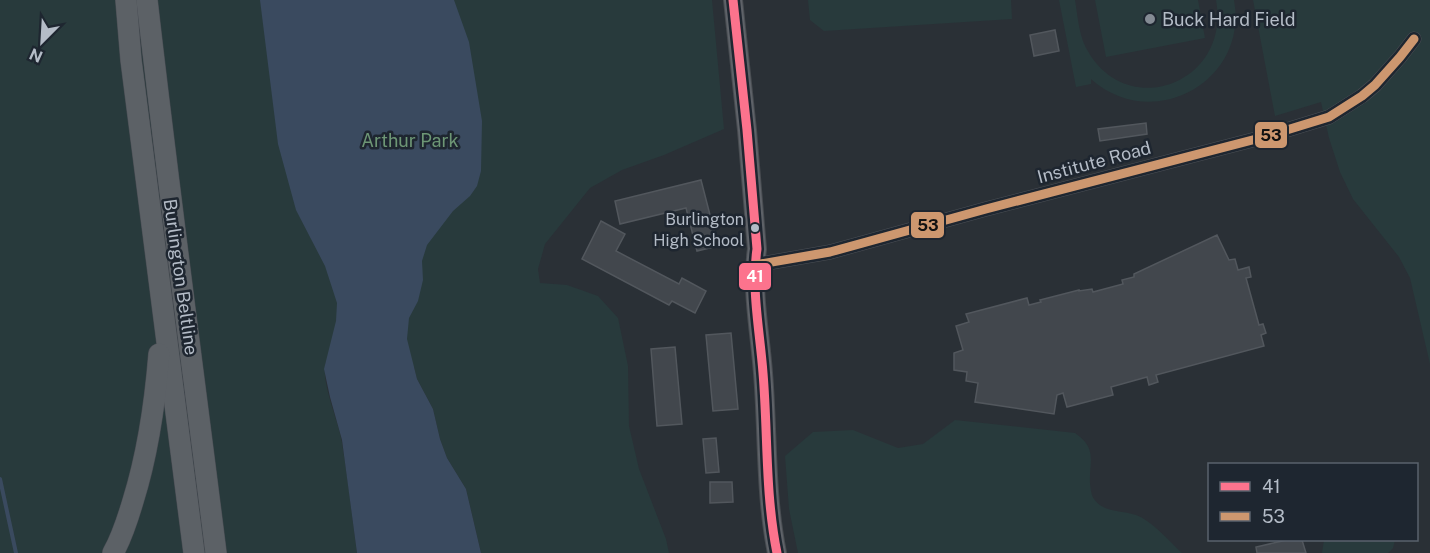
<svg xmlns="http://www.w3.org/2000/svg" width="1430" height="553" font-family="'Public Sans',sans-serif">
<rect width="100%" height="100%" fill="#2a3036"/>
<g fill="#283a3c">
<path d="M0,0H712L724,129L664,155L622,170L590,188L545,244L538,269L540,283L567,285L598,296L618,318L628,366L629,426L639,469L666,539L669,553H481L466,489L447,458L440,439L433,409L417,379L414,367L326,362C320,382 339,421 342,443C348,479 352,516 357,553H0Z"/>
<path d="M808,0H1011L1012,19L824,31L810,20Z"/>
<path d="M1059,0H1075C1078,18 1079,38 1089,53C1130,121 1231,82 1216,0H1234C1249,82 1152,134 1091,79V84L1076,87Z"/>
<path d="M1095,0H1198L1205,38L1106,57Z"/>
<path d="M1253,0H1430V364L1410,278L1399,257L1353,199L1340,172L1329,138L1321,102L1275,116Z"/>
<path d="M955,420L1075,433C1101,451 1086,465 1091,491C1092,495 1092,496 1094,499C1104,513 1121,510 1136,515C1152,521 1169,541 1182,553H798L789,509L785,456L813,432L853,430L898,448L923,444Z"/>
<path d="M1324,540H1395L1393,548L1388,553H1322Z"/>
</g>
<path fill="#3a4a5f" d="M260,0H454L469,42L482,121L481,171L477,186L470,196L453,211L427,245L422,261L423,280L418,301L409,318L407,339L417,379L433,409L440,439L447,458L466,489L481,553H357L342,440L330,397L324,369L336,321L337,303L325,266L296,210L278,144Z"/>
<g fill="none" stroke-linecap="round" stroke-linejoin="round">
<path stroke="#3a4a5f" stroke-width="4" d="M0,479L16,553"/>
</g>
<g fill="#42474d" stroke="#52575d" stroke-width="1.5">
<path d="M1055,30L1059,51L1034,56L1030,35Z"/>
<path d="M1146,123L1147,134L1100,141L1098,129Z"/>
<path d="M701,180L718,246L697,251L686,208L620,224L615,201Z"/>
<path d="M601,221L625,234L616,251L679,284L682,278L706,291L695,313L672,301L669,305L582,259Z"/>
<path d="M1217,235L1229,260L1235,259L1238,270L1249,267L1251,277L1246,278L1259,325L1263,324L1266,333L1261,335L1264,346L1156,375L1158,382L1149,385L1147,377L1111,387L1113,395L1067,407L1063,393L1057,395L1054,414L975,402L978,383L966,381L967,372L954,370V353L963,350L956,326L969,322L966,314L1027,298L1029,305L1041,302L1040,300L1079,290V291L1092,289L1093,292L1123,284L1122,280L1134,277V274Z"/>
<path d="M731,333L738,409L713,411L706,335Z"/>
<path d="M675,347L682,424L657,426L651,349Z"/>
<path d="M716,438L719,472L706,473L703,439Z"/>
<path d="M710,482H732L733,502L710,503Z"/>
<path d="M1287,540H1302L1306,553H1257L1256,547Z"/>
</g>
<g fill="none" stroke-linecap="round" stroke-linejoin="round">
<defs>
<path id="street" d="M755,265L830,252L986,209L1264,137L1329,117L1362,96L1375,85L1400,57L1414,39"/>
<path id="secondary" d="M733,0L747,130L757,249C751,290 760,332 763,373C768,433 765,494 777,553"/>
<g id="primary">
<path d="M126,0L131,60L194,553"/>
<path d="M147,0C168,185 193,369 216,553"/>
<path d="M113,553C122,537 128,518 133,501C148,453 155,404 159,354"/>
</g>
</defs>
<use href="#street" stroke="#484c51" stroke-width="15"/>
<use href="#secondary" stroke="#484c51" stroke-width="20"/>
<use href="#primary" stroke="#484c53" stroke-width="22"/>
<use href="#street" stroke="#5a5e64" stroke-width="14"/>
<use href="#secondary" stroke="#5e6268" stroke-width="18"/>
<use href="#primary" stroke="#5c6166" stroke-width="21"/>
<defs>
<path id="bus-1" d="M733,0L747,130L757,249C751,290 760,332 763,373C768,433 765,494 777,553"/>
<path id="bus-2" d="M755,265L830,252L986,209L1264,137L1329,117L1362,96L1375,85L1400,57L1414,39"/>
</defs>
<use href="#bus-1" stroke="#1e2630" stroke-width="14"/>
<use href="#bus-2" stroke="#1e2630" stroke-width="14"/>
<use href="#bus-1" stroke="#fc738d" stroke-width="9"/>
<use href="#bus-2" stroke="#cd976f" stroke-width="9"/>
</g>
<circle fill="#848b94" stroke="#1e2630" stroke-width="2" cx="1150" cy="19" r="6"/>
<circle fill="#b4bcc7" stroke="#1e2630" stroke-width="2" cx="755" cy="228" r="5"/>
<g text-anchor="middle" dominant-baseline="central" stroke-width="5" stroke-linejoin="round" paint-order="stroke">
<g font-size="16" fill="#b4bcc7" stroke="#1e2630" text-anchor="end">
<text x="744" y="219">Burlington<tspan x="744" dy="21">High School</tspan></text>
</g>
<g font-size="18" fill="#b4bcc7" stroke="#1e2630" text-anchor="start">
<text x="1162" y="19">Buck Hard Field</text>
</g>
<g font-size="18" fill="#6d9675" stroke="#1e2630">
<text x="410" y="140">Arthur Park</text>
</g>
<g font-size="18" fill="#b4bcc7" stroke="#1e2630">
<text transform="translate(1094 162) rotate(-15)">Institute Road</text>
<text transform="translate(181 277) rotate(82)">Burlington Beltline</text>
</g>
</g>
<g stroke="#1e2630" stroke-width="2">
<rect x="1254" y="121" width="34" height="28" rx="6" fill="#cd976f"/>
<rect x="910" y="211" width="35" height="28" rx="6" fill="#cd976f"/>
<rect x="738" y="262" width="34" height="29" rx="6" fill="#fc738d"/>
</g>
<g font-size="16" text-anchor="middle" font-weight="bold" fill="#fff">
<text x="755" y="282">41</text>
</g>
<g font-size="16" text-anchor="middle" font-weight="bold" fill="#111">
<text x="1271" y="141">53</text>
<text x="928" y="231">53</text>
</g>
<rect x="1208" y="463" width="210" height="78" fill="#1e2630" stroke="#5a626c" stroke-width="1.5"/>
<rect x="1220" y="482" width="30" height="9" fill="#fc738d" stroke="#5a626c" stroke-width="1.5"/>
<text x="1262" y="493" font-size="18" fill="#b4bcc7">41</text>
<rect x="1220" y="512" width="30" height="9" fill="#cd976f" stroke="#5a626c" stroke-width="1.5"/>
<text x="1262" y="523" font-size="18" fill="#b4bcc7">53</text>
<g transform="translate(42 42) rotate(204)" stroke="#1e2630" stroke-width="4.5" paint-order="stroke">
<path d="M0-4.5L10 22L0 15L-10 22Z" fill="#b4bcc7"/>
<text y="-9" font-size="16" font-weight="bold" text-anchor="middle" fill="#b4bcc7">N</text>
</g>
</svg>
